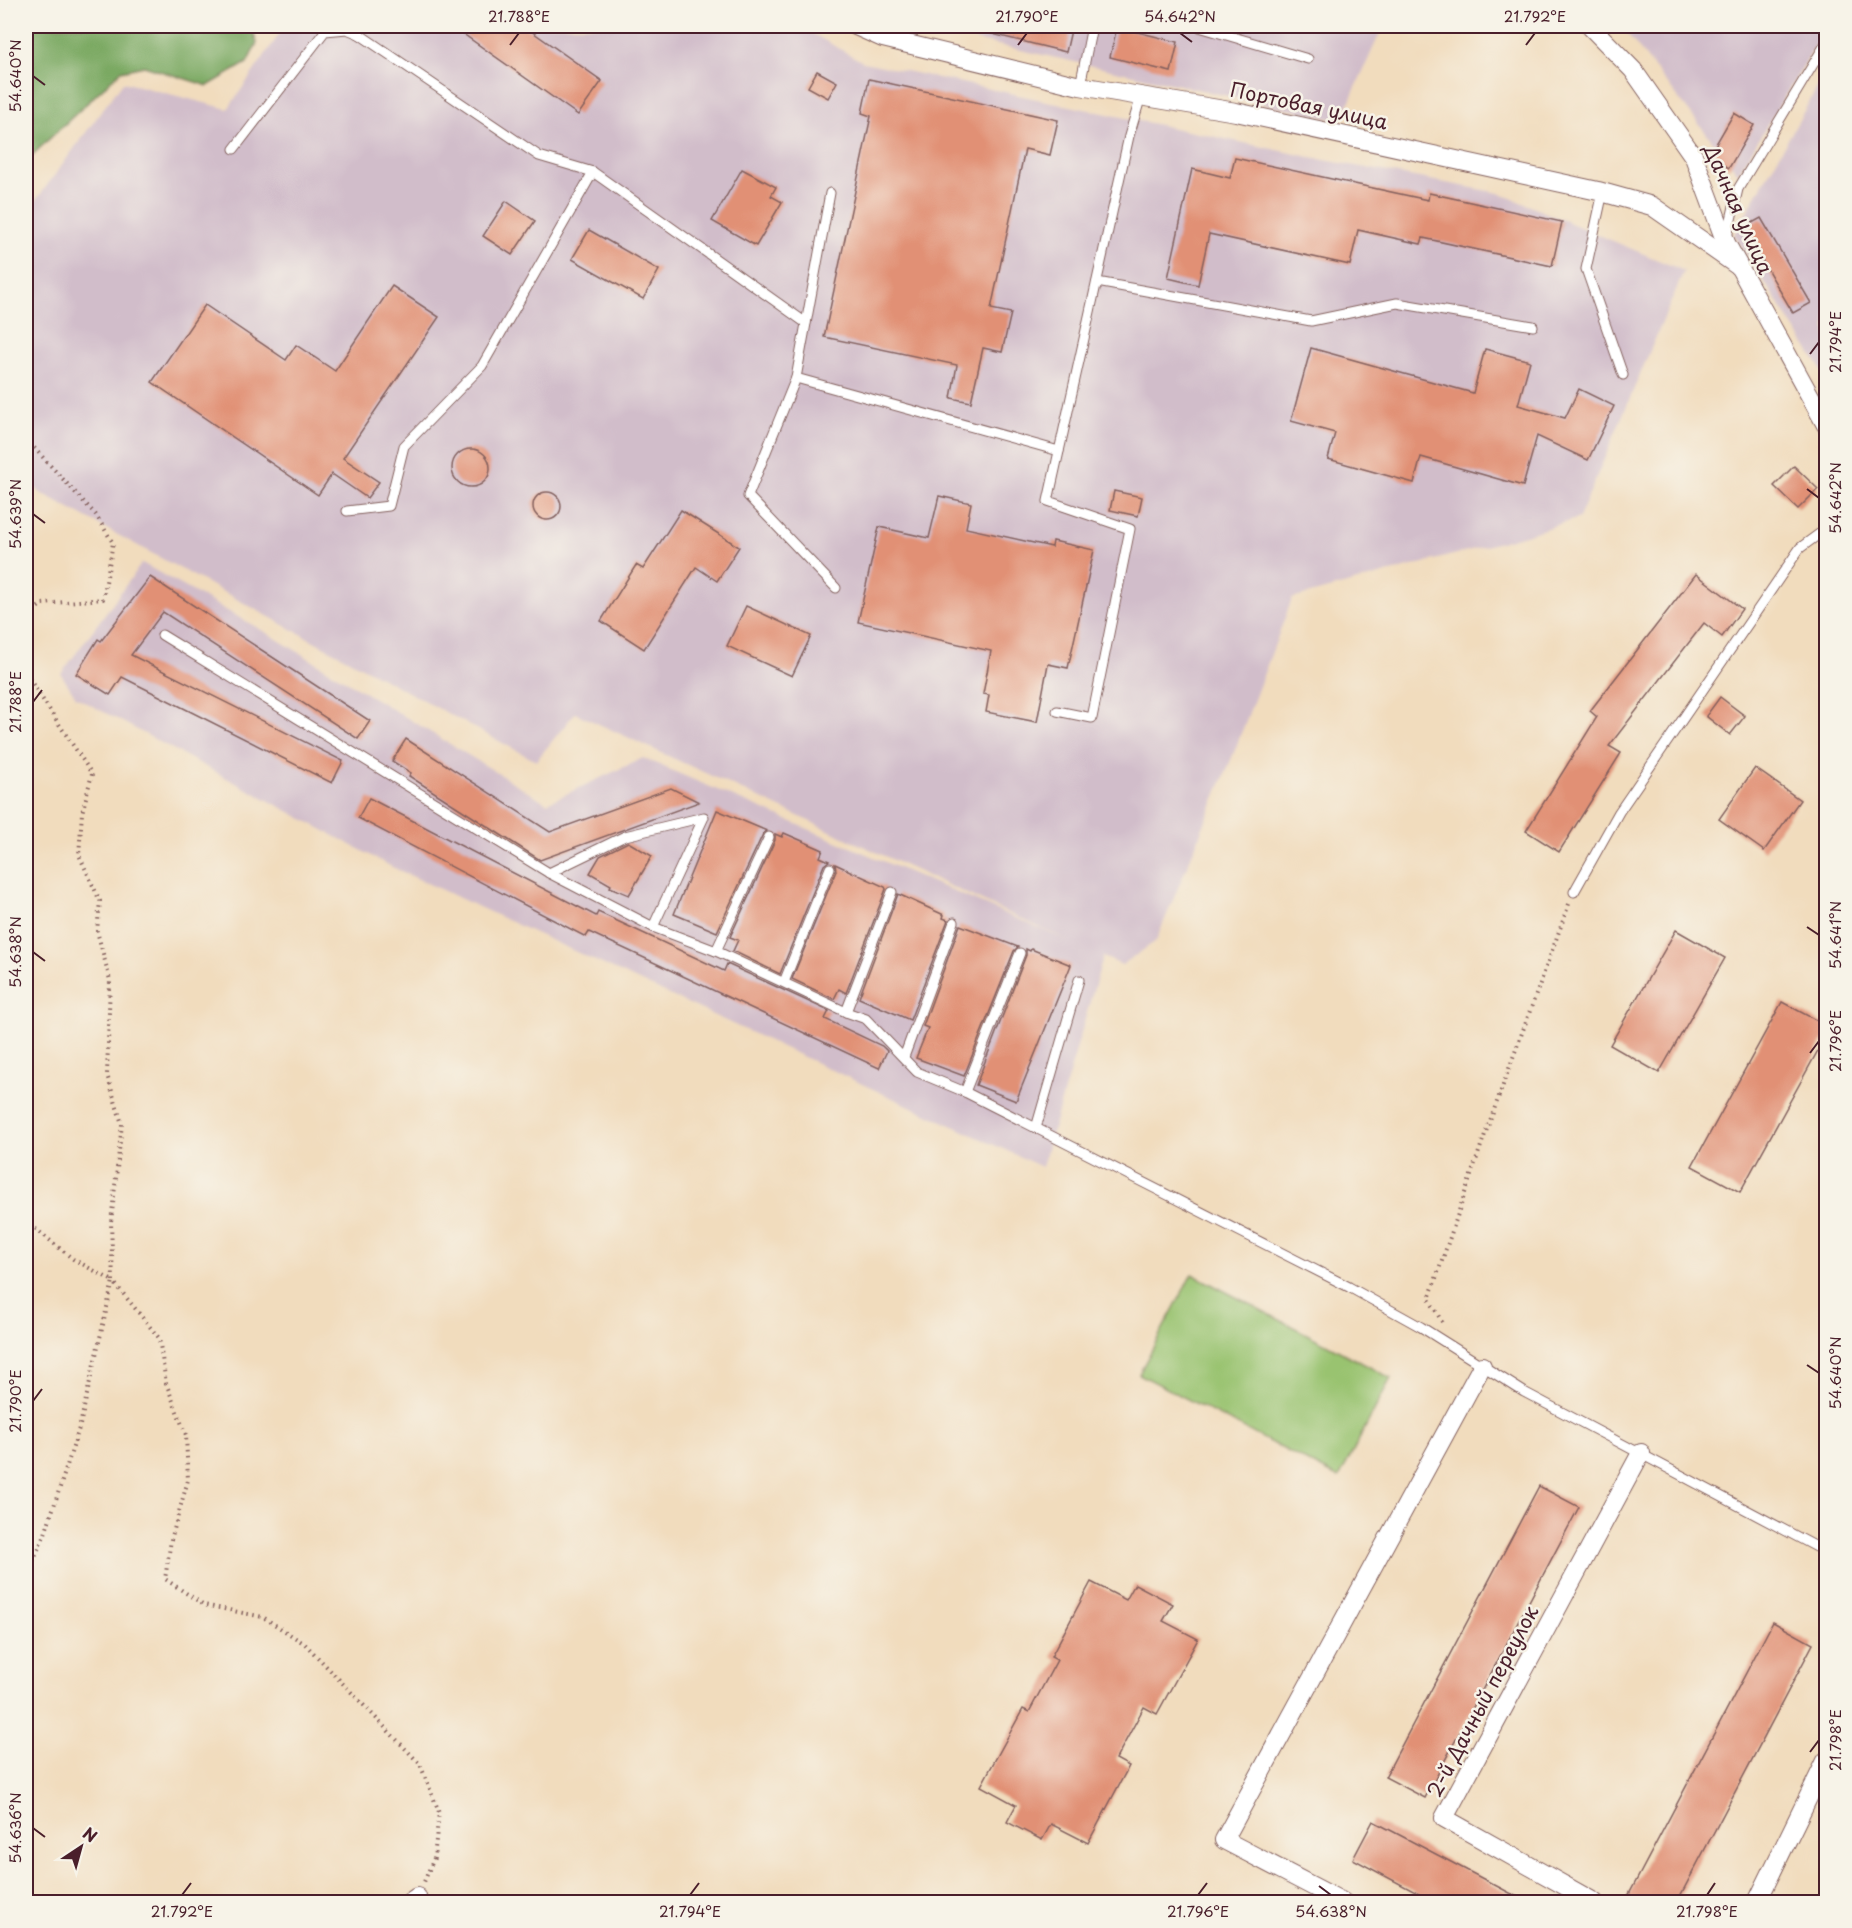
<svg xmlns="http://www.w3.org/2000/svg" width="1852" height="1928" font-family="'Playpen Sans',sans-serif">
<rect width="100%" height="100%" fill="#f7f3e8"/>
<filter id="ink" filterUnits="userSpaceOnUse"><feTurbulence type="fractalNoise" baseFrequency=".0167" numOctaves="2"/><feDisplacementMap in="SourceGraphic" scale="12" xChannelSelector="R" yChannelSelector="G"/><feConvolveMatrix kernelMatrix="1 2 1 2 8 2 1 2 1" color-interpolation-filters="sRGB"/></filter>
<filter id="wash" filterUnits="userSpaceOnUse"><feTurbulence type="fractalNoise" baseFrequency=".008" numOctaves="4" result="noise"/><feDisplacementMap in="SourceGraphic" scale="24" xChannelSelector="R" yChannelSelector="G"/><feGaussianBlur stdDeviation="1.35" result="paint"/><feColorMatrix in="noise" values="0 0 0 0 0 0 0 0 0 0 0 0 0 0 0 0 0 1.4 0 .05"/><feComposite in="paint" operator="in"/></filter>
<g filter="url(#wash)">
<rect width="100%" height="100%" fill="#f1dcbd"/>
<g fill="#d1bdca">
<path d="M285,26H799L863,62L1324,160L1499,193L1684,271L1579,518L1522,536L1292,599L1233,755L1156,941L1122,965L1103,957L1042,1167L392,867L76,697L61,674L142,563L272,636L547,803L643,758L1071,942L575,713L536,761L42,494L26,479V214L123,82L228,109Z"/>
<path d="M912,26H1383L1341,121Z"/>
<path d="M1621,26H1826V29L1738,173Z"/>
<path d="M1826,72V377L1734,235Z"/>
</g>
<path fill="#99c36f" stroke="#72714d" stroke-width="1.5" d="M1192,1274L1391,1378L1339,1478L1139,1374Z"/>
<path fill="#7aa962" stroke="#626446" stroke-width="1.5" d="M26,26H251L257,43L247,63L208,86L144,66L121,71L26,161Z"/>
<g id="blocks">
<g fill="#e19074">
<path d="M452,26H524L602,81L578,115Z"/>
<path d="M985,26H1072L1066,52L984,32Z"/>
<path d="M1117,27L1178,42L1171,72L1110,57Z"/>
<path d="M817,71L837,82L828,98L808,87Z"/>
<path d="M869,79L1058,120L1050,155L1025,149L991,309L1011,313L1002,352L983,348L971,402L951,398L957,365L824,337L871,116L862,113Z"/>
<path d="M1734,113L1754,125L1729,168L1709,156Z"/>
<path d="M1235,158L1428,200L1429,193L1562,222L1552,266L1423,238L1421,244L1358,230L1350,265L1209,234L1198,285L1168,278L1192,169L1230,178Z"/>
<path d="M742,169L776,187L771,196L782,202L756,246L712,221Z"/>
<path d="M506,201L535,221L512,255L483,236Z"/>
<path d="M1761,218L1811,303L1793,313L1743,228Z"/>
<path d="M589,230L659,270L643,299L572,259Z"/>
<path d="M392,286L439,317L343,458L379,482L367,498L332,474L318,495L152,382L205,305L286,360L296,345L335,371Z"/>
<path d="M1311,348L1473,393L1485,349L1530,361L1518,405L1565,418L1579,389L1614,406L1588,460L1537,436L1523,486L1421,457L1414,483L1328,459L1335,433L1291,421Z"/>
<circle cx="471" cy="468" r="19"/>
<path d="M1794,466L1818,489L1798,509L1774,486Z"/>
<path d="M1114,491L1142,497L1138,516L1110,510Z"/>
<circle cx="547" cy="506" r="14"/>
<path d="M939,496L971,503L966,528L1052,547L1053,541L1094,550L1068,668L1048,664L1037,722L986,712L989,695L983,694L991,651L858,622L879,527L929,538Z"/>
<path d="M681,510L739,547L717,581L696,567L644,649L601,621L636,565L643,569Z"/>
<path d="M1696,574L1742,609L1722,637L1704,623L1609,746L1621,753L1559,852L1526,831L1597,717L1590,711Z"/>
<path d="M150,577L370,721L358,739L163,612L131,655L343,761L332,783L122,677L110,695L76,674L98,639L101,641Z"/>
<path d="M746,606L811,636L792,676L727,646Z"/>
<path d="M1720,697L1745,716L1730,735L1706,716Z"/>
<path d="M406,739L550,832L671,788L699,802L540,860L409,776L411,773L392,761Z"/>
<path d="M1755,768L1800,800L1764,851L1719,819Z"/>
<path d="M369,798L596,916L598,912L724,971L727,964L829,1011L825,1019L882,1046L887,1051L879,1068L589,932L586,937L358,818Z"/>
<path d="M717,810L767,831L763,834L717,932L674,914Z"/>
<path d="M784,833L823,850L820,857L829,861L824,865L780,974L733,951L738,940L730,937L775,840V834L782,837Z"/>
<path d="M628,842L652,856L629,895L610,887L611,885L590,873L600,856Z"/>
<path d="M835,864L885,887L886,889L846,993L839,989L834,999L792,979L836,871Z"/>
<path d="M898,894L944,915L943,918L948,920L910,1020L859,998Z"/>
<path d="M960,925L1018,947L1014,951L964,1076L916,1058L928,1028L923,1026Z"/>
<path d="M1676,930L1725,958L1659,1073L1610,1045Z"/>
<path d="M1026,949L1030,951L1031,949L1071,965L1016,1101L976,1085L1026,955Z"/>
<path d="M1782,1002L1827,1026V1034L1740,1192L1692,1166Z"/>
<path d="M1539,1486L1579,1507L1425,1798L1385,1777Z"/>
<path d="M1091,1582L1126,1600L1135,1584L1173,1604L1163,1621L1198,1639L1157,1714L1144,1707L1116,1759L1129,1766L1088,1843L1051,1824L1042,1840L1007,1822L1016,1805L981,1786L1023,1709L1029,1712L1057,1660L1051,1657Z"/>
<path d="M1773,1622L1813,1644L1677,1902H1625Z"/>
<path d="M1373,1821L1527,1902H1434L1353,1859Z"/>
</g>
</g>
</g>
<g filter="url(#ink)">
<use href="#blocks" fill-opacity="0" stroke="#84615e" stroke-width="1.5"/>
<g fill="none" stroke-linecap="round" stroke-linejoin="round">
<defs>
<g id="service">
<path d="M361,26L359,34L539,156L593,172L806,323"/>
<path d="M1196,26L1308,59"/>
<path d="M1080,86L1092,26"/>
<path d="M234,149L325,31L347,29L359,34"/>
<path d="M1603,192L1586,269L1623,375"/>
<path d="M830,193L796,378L1059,451"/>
<path d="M1727,237L1738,189L1826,43"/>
<path d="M1097,282L1311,321L1397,303L1533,326"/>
<path d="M796,378L748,496L836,588"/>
<path d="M347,511L389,506L404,446L482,366L593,172"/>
<path d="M162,635L549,873L653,927L716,951L846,1012L866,1019L917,1072L965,1092L1349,1287L1421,1327L1524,1392L1826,1552"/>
<path d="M1057,711L1092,718L1130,529L1048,501L1129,136L1141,96"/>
<path d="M549,873L625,836L704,817L653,927"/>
<path d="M1574,892L1619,812L1800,548L1826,529"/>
<path d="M716,951L769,837"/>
<path d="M784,982L830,868"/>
<path d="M846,1012L892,892"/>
<path d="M904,1057L954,922"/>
<path d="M965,1092L1020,953"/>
<path d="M1036,1128L1079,980"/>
</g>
<g id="minor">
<path d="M856,26L883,38L1080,86L1236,112L1598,191L1652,206L1738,266"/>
<path d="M1590,26L1633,70L1694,157L1726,243L1826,425"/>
<path d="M410,1902L417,1897"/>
<path d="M1343,1902L1224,1840L1482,1366"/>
<path d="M1594,1902L1444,1818L1641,1453"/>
<path d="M1757,1902L1826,1761"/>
</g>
</defs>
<use href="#service" stroke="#84615e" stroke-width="11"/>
<use href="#minor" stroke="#84615e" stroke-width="20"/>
<g stroke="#84615e" stroke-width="4" stroke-dasharray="1.5 4.5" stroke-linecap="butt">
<path d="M26,439L96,515L113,543L103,599L42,604L26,617"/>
<path d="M26,674L92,774L82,813L79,855L100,901L97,931L110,980L107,1075L122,1124L111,1222L113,1281L159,1338L166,1383L186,1435L188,1480L171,1540L165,1579L204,1605L263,1617L305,1644L420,1764L439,1812L434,1858L424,1882"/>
<path d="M26,1221L73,1259L113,1281L80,1425L45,1534L27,1574L31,1635L26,1670"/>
<path d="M1442,1322L1429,1299L1483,1140L1569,904"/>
</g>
<use href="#service" stroke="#fff" stroke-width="9"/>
<use href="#minor" stroke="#fff" stroke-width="18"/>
</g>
</g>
<path fill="none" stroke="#4a1f2b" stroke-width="2" d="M1180,33L1192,42M510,45L519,33M1018,45L1027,33M1526,45L1535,33M33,76L45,85M1810,354L1819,342M1807,489L1819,498M33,514L45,523M33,702L42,690M1807,927L1819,935M33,952L45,961M1810,1053L1819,1041M1807,1365L1819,1373M33,1401L42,1389M1810,1752L1819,1740M33,1828L45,1837M1319,1886L1331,1895M182,1895L191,1883M690,1895L699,1883M1198,1895L1207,1883M1707,1895L1715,1883"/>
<g text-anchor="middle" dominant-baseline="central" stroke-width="5" stroke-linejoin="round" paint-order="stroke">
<g font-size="20" fill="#4a1f2b" stroke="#f7f3e8">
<text transform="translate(1309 105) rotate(12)">Портовая улица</text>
<text transform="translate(1739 209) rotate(66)">Дачная улица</text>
<text transform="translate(1482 1701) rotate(-62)">2-й Дачный переулок</text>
</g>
</g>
<rect width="1852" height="1928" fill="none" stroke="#f7f3e8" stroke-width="66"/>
<g transform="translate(81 1847) rotate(36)" stroke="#f7f3e8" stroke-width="4.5" paint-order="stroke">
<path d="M0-4.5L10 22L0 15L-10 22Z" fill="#4a1f2b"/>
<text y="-9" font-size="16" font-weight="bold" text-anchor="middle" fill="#4a1f2b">N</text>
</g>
<rect x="33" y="33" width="1786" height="1862" fill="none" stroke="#4a1f2b" stroke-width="2"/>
<g font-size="15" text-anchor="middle" fill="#4a1f2b">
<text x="519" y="22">21.788°E</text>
<text x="1027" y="22">21.790°E</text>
<text x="1180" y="22">54.642°N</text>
<text x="1535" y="22">21.792°E</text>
<text transform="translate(16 76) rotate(-90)" y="5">54.640°N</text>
<text transform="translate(1836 342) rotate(-90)" y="5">21.794°E</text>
<text transform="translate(1836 498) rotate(-90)" y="5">54.642°N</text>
<text transform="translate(16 514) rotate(-90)" y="5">54.639°N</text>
<text transform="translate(16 702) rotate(-90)" y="5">21.788°E</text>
<text transform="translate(1836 935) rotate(-90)" y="5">54.641°N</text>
<text transform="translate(16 952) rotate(-90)" y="5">54.638°N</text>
<text transform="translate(1836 1041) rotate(-90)" y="5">21.796°E</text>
<text transform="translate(1836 1373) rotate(-90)" y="5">54.640°N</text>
<text transform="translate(16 1401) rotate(-90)" y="5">21.790°E</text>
<text transform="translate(1836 1740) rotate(-90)" y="5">21.798°E</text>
<text transform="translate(16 1828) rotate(-90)" y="5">54.636°N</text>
<text x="182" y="1917">21.792°E</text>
<text x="690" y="1917">21.794°E</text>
<text x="1198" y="1917">21.796°E</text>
<text x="1331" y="1917">54.638°N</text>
<text x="1707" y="1917">21.798°E</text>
</g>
</svg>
